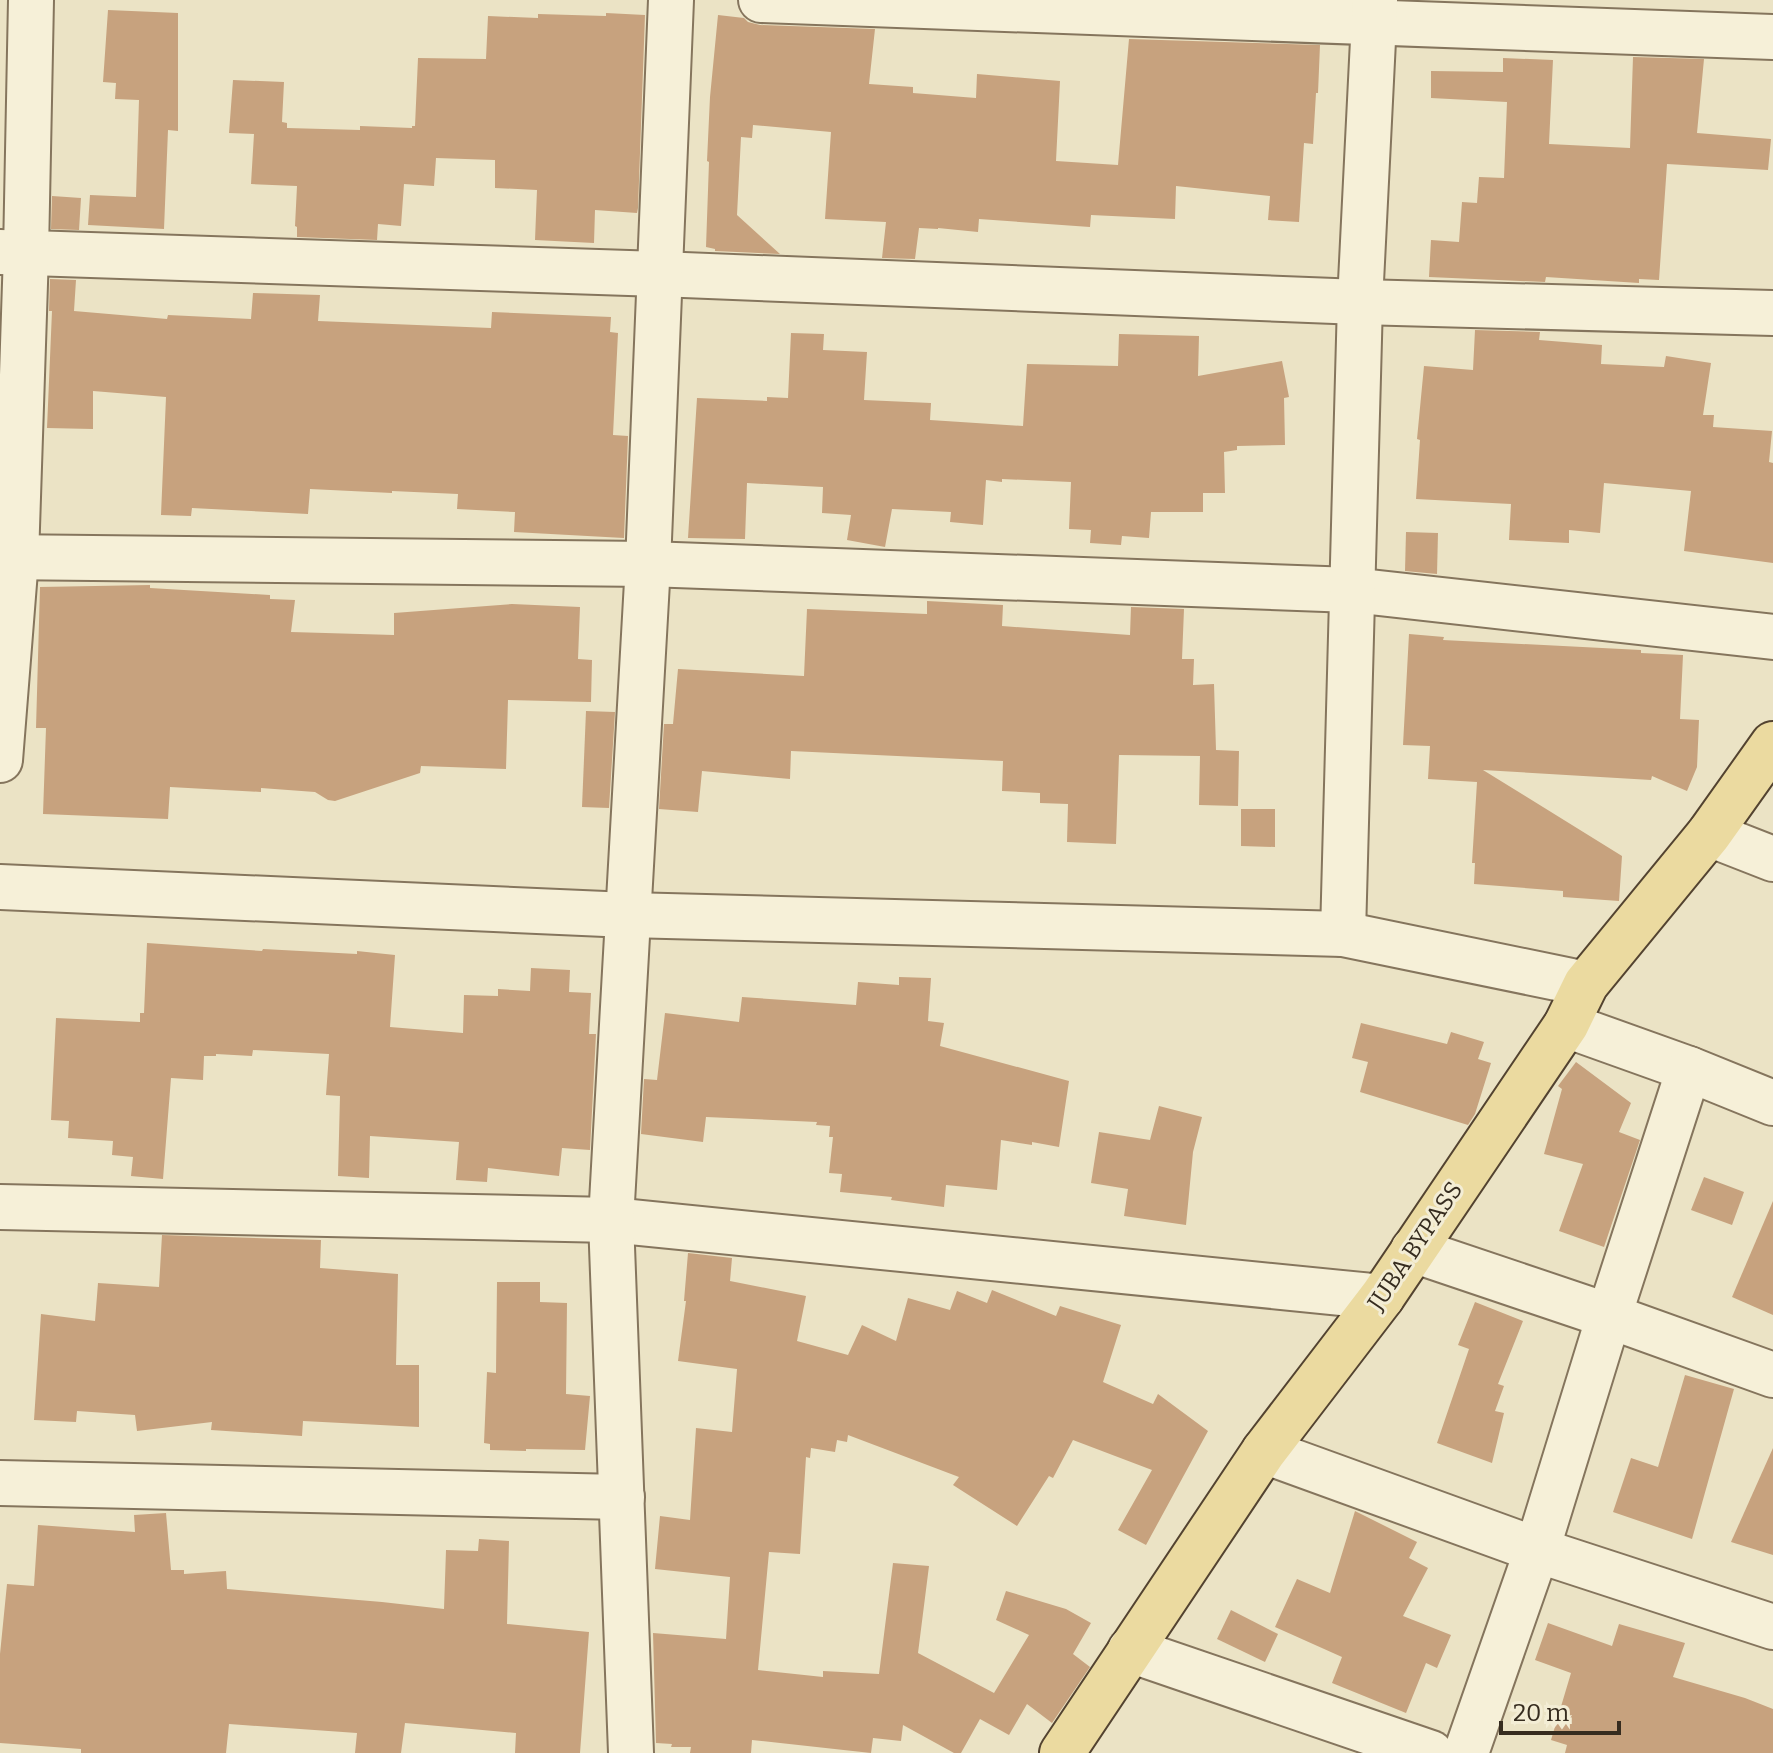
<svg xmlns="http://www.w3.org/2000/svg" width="1773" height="1753" font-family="Bitter,serif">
<rect width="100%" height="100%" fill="#ebe3c5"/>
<g fill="#c7a27e">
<path d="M108,10L178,13V131L168,130L164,229L88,225L90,195L136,197L139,100L115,99L116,83L103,82Z"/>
<path d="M606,13L645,15L638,208L637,213L595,210L594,243L535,240L537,190L495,188V160L436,158L434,186L404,184L401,226L378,224L377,240L297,237V227L295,226L297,186L251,184L254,134L229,133L233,80L284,82L282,122L287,123V128L360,130V126L412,128V126H415L418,58L486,59L488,16L538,18V14L606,16Z"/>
<path d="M718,15L744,18L748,22L760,25L875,29L869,84L913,87V93L976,98L977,74L1060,81L1056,161L1118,165L1129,39L1320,45L1318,93H1316L1313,144L1304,143L1299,222L1268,220L1270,196L1176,186L1175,219L1091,215L1090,227L979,219L978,232L938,228V229L919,228L915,259L882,258L886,222L825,219L831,132L753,125L752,138L741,137L737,215L780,254L715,251V249L706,247L709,162L707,161L710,97Z"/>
<path d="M1633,57L1704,59L1697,133L1771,139L1768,170L1667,164L1659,280L1639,279V283L1546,277L1545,282L1429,277L1431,240L1459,242L1462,202L1477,203L1479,177L1504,178L1507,102L1431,98V71L1503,72V58L1553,60L1549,144L1630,148Z"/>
<path d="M52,196L81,198L79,230L51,229Z"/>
<path d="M50,279L76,280L74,311L167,319L168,315L251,319L253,293L320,295L318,321L491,328L492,312L611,317L610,332L618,333L613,435L628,436L624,538L514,532L515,512L457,509L458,494L392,491V493L310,489L308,514L192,508L191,516L161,515L166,397L93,391V429L47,428L52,311H49Z"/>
<path d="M1475,330L1540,332L1539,340L1602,345L1601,364L1664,367L1666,356L1711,363L1703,415H1714L1713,427L1772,431L1769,462L1773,463V563L1684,551L1691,491L1604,483L1600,533L1569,530V543L1509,540L1511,504L1416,499L1420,440L1417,439L1424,366L1473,370Z"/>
<path d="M791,333L824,334L823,350L867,352L864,400L931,403L930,420L1023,426L1027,364L1118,366L1119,334L1199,336L1198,376L1282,361L1289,397L1284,398L1285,445L1237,446V450L1224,452L1225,493H1203V512H1151L1149,538L1122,536L1121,545L1090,543L1091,530L1069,529L1071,482L1002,479V482L986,480L983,525L950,522L951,512L892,509L885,547L847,540L851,515L822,513L823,487L747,483L745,539L688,538L697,398L767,401V397L788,398Z"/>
<path d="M1406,532L1438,533L1437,574L1405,571Z"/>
<path d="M150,585V588L270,595V599L295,600L291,632L394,635V613L512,604L580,607L578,659L592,660L591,702L508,700L506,769L421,766L420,773L335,801L328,800L315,792L261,788V792L170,787L168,819L43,814L46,728H36L40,587Z"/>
<path d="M927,601L1003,605L1002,626L1130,635L1131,607L1184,609L1182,659H1194L1193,685L1214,684L1216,750L1239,751L1238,806L1199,805L1200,756L1119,755L1116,844L1067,842L1068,804L1040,803V793L1002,791L1003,761L791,751L790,779L702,771L698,812L659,809L664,724H673L678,669L804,676L807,609L927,614Z"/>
<path d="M1409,634L1444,637L1443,640L1641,650V653L1683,655L1680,719L1699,720L1697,767L1687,791L1652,776L1651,780L1483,770L1622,856L1619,901L1563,897V891L1474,884L1475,863H1472L1477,782L1428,779L1430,746L1403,745Z"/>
<path d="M586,711L615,712L609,808L582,807Z"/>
<path d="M1241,809H1275V847L1241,846Z"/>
<path d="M147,943L262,951L263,949L357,954V951L395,955L390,1027L463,1033L464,995L498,996V989L530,991L531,968L570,970L569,992L591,993L589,1034H596L590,1150L562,1148L559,1176L488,1168L487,1182L456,1180L459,1142L370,1136L369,1178L338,1176L340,1096L326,1095L329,1054L253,1050L252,1056L216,1054V1056H204L203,1080L171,1078L163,1179L131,1176L133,1157L112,1155L113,1141L68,1138L69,1121L51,1120L56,1018L140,1022V1013H144Z"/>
<path d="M899,977L931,978L928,1021L944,1023L940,1046L1069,1081L1059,1147L1032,1142V1145L1001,1140L997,1190L946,1185L944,1207L891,1200L892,1197L840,1192L842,1174L829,1173L833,1137H829L830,1126L816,1125L817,1122L706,1117L703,1142L641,1134L644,1079L657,1080L665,1013L739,1022L742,997L856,1005L858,982L899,985Z"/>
<path d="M1361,1023L1447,1044L1451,1032L1484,1042L1478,1059L1491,1063L1475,1114L1468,1125L1360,1092L1368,1062L1352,1058Z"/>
<path d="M1576,1062L1631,1103L1619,1132L1640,1140L1604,1247L1559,1231L1583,1164L1544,1154L1562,1089L1558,1086Z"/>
<path d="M1159,1106L1202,1117L1193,1152L1186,1225L1124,1216L1128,1189L1091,1183L1099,1132L1150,1140Z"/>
<path d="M1704,1177L1744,1192L1732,1225L1691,1210Z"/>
<path d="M1773,1201V1315L1732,1297Z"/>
<path d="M162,1235L321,1240L320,1268L398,1274L396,1365H419V1427L303,1421L302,1436L211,1430L212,1422L137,1431L135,1415L77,1411L76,1422L34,1420L41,1314L95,1321L98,1283L159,1287Z"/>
<path d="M688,1253L732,1258L730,1281L806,1296L797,1341L848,1355L862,1325L896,1341L908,1298L950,1310L957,1291L987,1303L992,1290L1056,1316L1060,1306L1121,1325L1103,1382L1153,1404L1158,1394L1208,1431L1146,1545L1118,1530L1152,1470L1073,1440L1053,1478L1049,1476L1017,1526L953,1485L959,1477L848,1435L847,1442L837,1440L835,1452L811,1448L810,1458L806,1457L800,1554L769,1552L758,1670L823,1677V1671L879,1674L893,1563L929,1566L918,1653L994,1693L1029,1635L996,1620L1006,1591L1066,1609L1091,1623L1073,1654L1090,1667L1052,1723L1027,1704L1009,1735L980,1719L961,1753H954L903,1725L901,1741L873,1738L871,1753L752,1740L751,1753H690L691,1747H671L672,1744L656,1743L653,1633L726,1639L730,1577L655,1569L660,1516L690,1520L696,1428L732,1432L737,1369L678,1361L686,1301H684Z"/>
<path d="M497,1282H540V1302L567,1303L566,1394L590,1396L585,1450L526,1449V1451L490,1450V1444L484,1443L487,1372L496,1373Z"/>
<path d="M1475,1302L1523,1321L1498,1384L1504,1386L1495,1411L1504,1413L1492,1463L1437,1443L1469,1349L1458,1345Z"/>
<path d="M1685,1375L1734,1389L1692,1539L1613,1512L1631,1458L1658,1467Z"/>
<path d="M1773,1448V1555L1731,1542Z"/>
<path d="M1355,1511L1417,1542L1409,1558L1428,1568L1403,1616L1451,1635L1437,1668L1426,1663L1406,1713L1332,1683L1342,1657L1275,1627L1297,1579L1330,1593Z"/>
<path d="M166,1513L171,1570H184V1574L226,1571L227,1589L382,1602L444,1609L446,1550L478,1551L479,1539L509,1541L507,1624L589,1632L580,1753H515L516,1733L405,1723L401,1753H355L357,1733L229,1724L226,1753H81V1749L0,1743V1654L7,1584L34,1586L38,1525L135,1532L134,1515Z"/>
<path d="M1231,1610L1278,1634L1265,1662L1217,1639Z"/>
<path d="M1548,1623L1612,1646L1619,1624L1685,1643L1673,1677L1745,1698L1773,1709V1753H1565L1567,1745L1551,1740L1571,1673L1535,1660Z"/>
</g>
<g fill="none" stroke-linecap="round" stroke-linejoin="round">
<defs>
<g id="minor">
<path d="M761,0L1773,37"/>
<path d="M0,252L659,274L1360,302L1773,313"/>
<path d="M0,557L648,564L1352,590L1773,637"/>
<path d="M0,760L16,558L26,253L31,0"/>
<path d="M1709,834L1773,859"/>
<path d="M0,887L628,915L1343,934L1586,984"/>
<path d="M1343,934L1360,302L1375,0"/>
<path d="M1566,1025L1689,1069L1773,1103"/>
<path d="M0,1207L611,1220L1382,1297"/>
<path d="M1413,1250L1609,1316L1773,1375"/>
<path d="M1264,1451L1537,1550L1773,1627"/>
<path d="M0,1483L622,1497"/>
<path d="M1130,1650L1431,1753"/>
<path d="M631,1753L611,1220L648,564L671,0"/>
<path d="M1466,1753L1537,1550L1609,1316L1689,1069"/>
</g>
<path id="major" d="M1062,1753L1264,1451L1382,1297L1566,1025L1586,984L1709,834L1773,744"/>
</defs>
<use href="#minor" stroke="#85755d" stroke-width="48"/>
<use href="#major" stroke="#534330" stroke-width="48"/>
<use href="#minor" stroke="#f6f0d8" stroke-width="44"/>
<use href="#major" stroke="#ebdaa0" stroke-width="44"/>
</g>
<g text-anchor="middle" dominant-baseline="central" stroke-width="6" stroke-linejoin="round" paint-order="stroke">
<g font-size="24" fill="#362c1f" stroke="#f3edd5">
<text transform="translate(1415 1246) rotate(-56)">JUBA BYPASS</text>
</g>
</g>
<path d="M1501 1721v12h118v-12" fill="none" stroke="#362c1f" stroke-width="4"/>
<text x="1513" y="1721" font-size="24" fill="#362c1f" stroke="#f3edd5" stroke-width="6" paint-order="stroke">20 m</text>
</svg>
